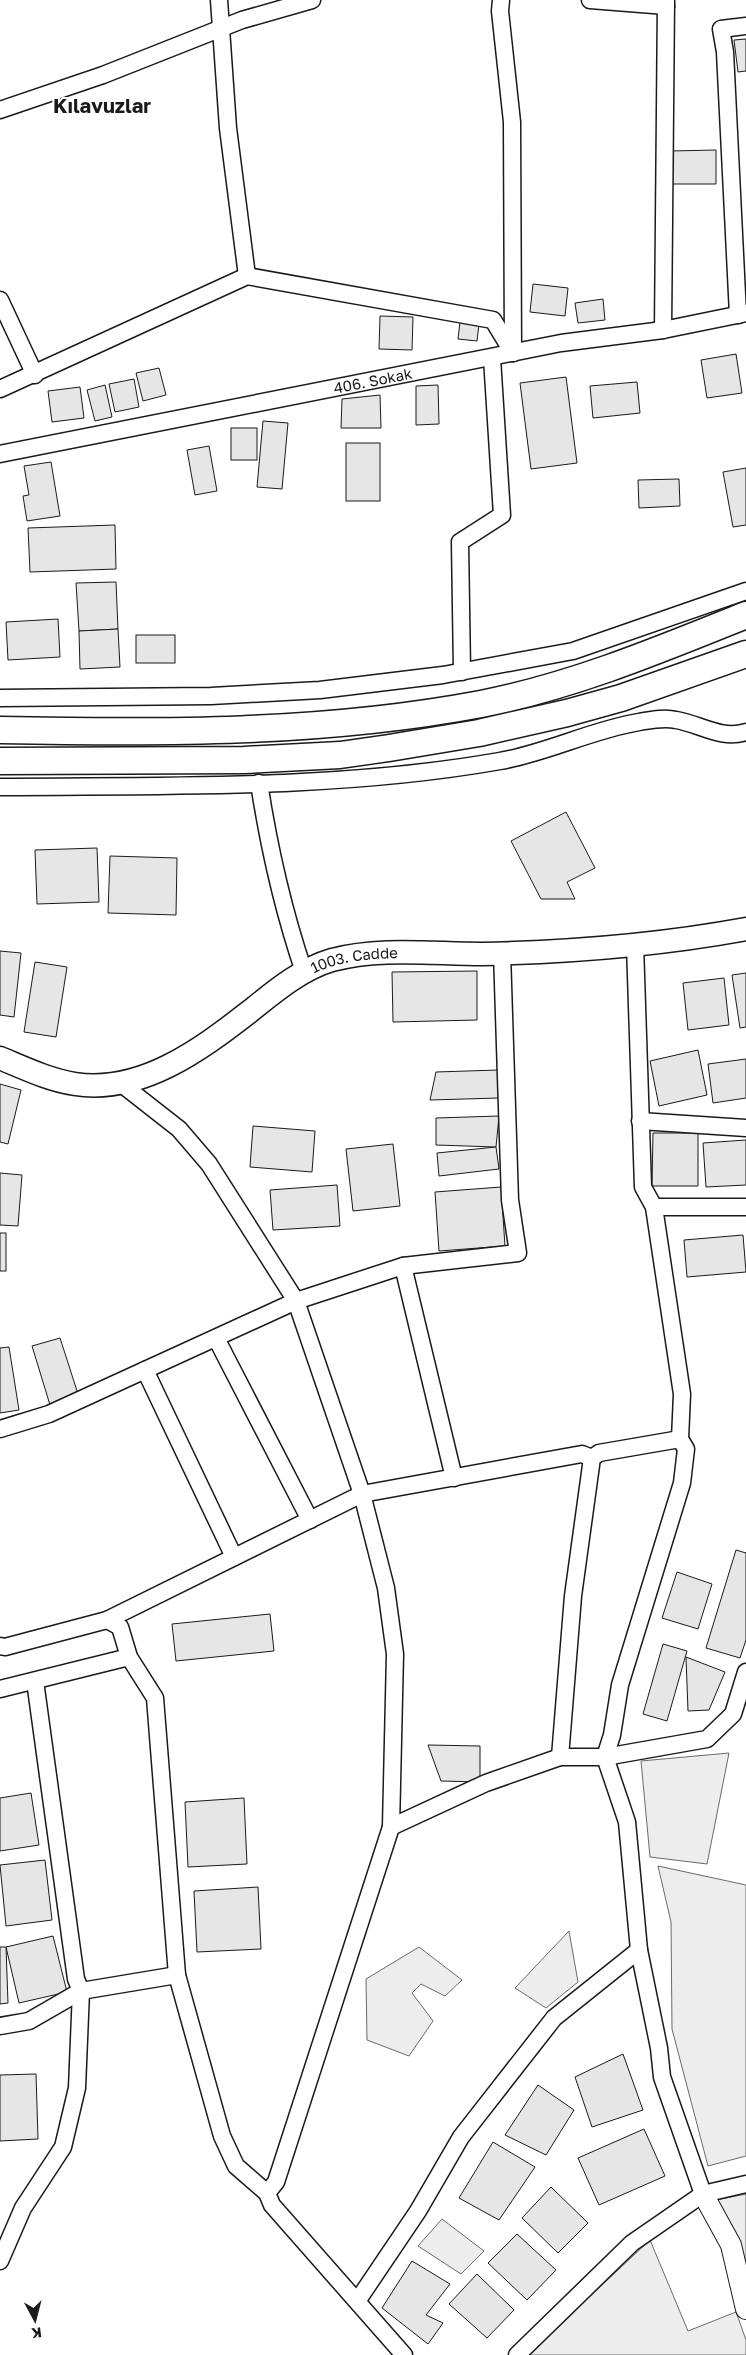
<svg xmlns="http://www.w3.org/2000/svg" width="746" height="2355" font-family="'Golos Text',sans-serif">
<rect width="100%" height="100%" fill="#fff"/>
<g fill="#ededed" stroke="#6a6a6a">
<path d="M729,1753L707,1864L650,1857L641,1761Z"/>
<path d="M658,1866L746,1885V2156L708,2166L672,2029L671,1922Z"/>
<path d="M569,1931L578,1982L546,2008L515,1988Z"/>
<path d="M419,1947L462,1980L445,1996L421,1984L412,1993L433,2021L409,2056L367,2040L366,1979Z"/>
<path d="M746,2194V2269L716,2200Z"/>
<path d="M442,2219L484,2251L461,2274L418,2246Z"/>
<path d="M650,2240L688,2331L736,2312L746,2340V2355H527Z"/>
</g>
<g fill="#e6e6e6" stroke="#1a1a1a">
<path d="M746,39V71L738,72L734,40Z"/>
<path d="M716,150V184H670V151Z"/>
<path d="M533,284L568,288L565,316L530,312Z"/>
<path d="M603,299L605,320L578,323L575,303Z"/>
<path d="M380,316L413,317L412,350L379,349Z"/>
<path d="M460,322L479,324L477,341L458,339Z"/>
<path d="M736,354L742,393L707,398L701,360Z"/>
<path d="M159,368L166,395L143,401L136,373Z"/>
<path d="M566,377L577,463L531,469L520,383Z"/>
<path d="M134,379L139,407L115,412L109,384Z"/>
<path d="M637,382L640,413L593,418L590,386Z"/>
<path d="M105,385L112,417L95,421L87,390Z"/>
<path d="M438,385L439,424L416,425V386Z"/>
<path d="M80,387L84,418L52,422L48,391Z"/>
<path d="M380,395L381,428H341L342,399Z"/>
<path d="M263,421L288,423L282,489L257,487Z"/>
<rect x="231" y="428" width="26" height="32"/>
<rect x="346" y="443" width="34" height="58"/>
<path d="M209,446L217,491L195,495L187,450Z"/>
<path d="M51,462L60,516L27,521L23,496L29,495L24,466Z"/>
<path d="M746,468V525L733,527L723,472Z"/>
<path d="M679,479L680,506L639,508L638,480Z"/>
<path d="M115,525L116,569L30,572L28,528Z"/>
<path d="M116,582L118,629L79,631L76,583Z"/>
<path d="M58,619L60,657L8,660L6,622Z"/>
<path d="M118,629L120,667L80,669L79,631Z"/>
<rect x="136" y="635" width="39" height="28"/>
<path d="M566,812L595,868L567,882L575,899H541L511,841Z"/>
<path d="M97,848L99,902L37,904L35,850Z"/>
<path d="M110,856L177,858L176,915L108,913Z"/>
<path d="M0,951L21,953L14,1017L0,1015Z"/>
<path d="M35,962L67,967L56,1037L24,1032Z"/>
<path d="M477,971V1020L393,1022L392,972Z"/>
<path d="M746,973V1027L740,1028L732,975Z"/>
<path d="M724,978L729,1025L688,1030L683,983Z"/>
<path d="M698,1050L707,1095L659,1106L650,1061Z"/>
<path d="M746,1059V1098L713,1103L708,1064Z"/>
<path d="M498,1070L499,1098L430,1100L436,1072Z"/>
<path d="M0,1084L21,1090L8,1144L0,1142Z"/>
<path d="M499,1116L496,1147L436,1145V1118Z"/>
<path d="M253,1126L315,1131L312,1172L250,1167Z"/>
<path d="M653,1133H698V1186H652Z"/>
<path d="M746,1140V1185L706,1187L703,1143Z"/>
<path d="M393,1144L400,1206L353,1211L346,1149Z"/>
<path d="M496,1147L499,1169L439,1176L437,1153Z"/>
<path d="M0,1173L22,1175L18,1226L0,1225Z"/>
<path d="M337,1185L340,1226L273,1230L270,1190Z"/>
<path d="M501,1187L505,1246L439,1251L435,1192Z"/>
<rect x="0" y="1233" width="6" height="38"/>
<path d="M743,1235L746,1272L687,1277L684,1240Z"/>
<path d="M60,1338L79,1397L50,1405L32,1346Z"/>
<path d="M9,1347L19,1410L0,1413V1348Z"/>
<path d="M736,1550L746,1553V1640L740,1658L706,1648Z"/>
<path d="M677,1572L712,1584L698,1629L662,1618Z"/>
<path d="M270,1614L274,1651L176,1661L172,1624Z"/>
<path d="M663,1644L687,1651L667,1721L643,1714Z"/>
<path d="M686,1657L725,1672L709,1710L688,1711Z"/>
<path d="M428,1745L480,1746V1782L441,1781Z"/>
<path d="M31,1793L39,1845L0,1851V1798Z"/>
<path d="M244,1798L247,1864L188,1867L185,1802Z"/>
<path d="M45,1860L52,1920L6,1926L0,1865Z"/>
<path d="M258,1887L261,1949L197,1952L194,1891Z"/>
<path d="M53,1936L67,1992L19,2003L6,1947Z"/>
<path d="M0,1947H6L8,2003L0,2004Z"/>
<path d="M623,2054L643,2110L592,2127L575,2077Z"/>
<path d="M36,2074L38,2139L0,2141V2075Z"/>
<path d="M538,2085L574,2110L546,2155L505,2135Z"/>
<path d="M644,2129L665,2176L599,2205L578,2158Z"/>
<path d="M493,2142L535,2167L499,2220L459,2198Z"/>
<path d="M551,2187L588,2223L558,2253L522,2218Z"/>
<path d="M517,2234L556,2270L527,2300L488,2263Z"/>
<path d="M412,2261L450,2284L426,2315L443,2323L428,2344L382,2308Z"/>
<path d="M477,2274L514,2310L487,2338L449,2304Z"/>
</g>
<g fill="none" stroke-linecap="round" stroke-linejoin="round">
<defs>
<g id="minor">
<path d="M219,0L228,128L247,276"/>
<path d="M501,0L500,11L512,122L513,353"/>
<path d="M590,0L666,6"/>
<path d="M0,110L103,75L242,20L312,0"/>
<path d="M0,300L35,375"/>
<path d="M738,315L725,52L721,29L746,26"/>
<path d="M663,330L666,0"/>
<path d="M0,389L247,276L493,320L513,353"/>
<path id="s1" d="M0,454L561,343L663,330L746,313"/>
<path d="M462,672L460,542L502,515L492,358"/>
<path d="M0,698L211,696L320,690L443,675L573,651L746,591"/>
<path d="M259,783C269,848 283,910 304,972"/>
<path d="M0,787C167,785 335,790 500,761C547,753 591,730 639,722C651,720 664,717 676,720C700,724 721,740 746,732"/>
<path d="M635,945L643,1187L654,1207L682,1394L680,1439L686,1449L682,1483L620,1685L612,1735L605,1757L627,1822L639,1950L659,2048L662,2077L703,2194"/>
<path d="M119,1082L179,1129L209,1164L296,1301L362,1494L386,1588L395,1654L391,1827L276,2182L267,2193"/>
<path d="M640,1121L746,1128"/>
<path d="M654,1207H746"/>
<path d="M403,1266L454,1478"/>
<path d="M216,1338L310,1520"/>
<path d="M145,1370L234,1557"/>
<path d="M0,1429L49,1414L296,1301L403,1266L518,1253L510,1200L502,953"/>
<path d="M107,1620L362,1494L582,1454L592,1458"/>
<path d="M0,1646L5,1647L107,1620L120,1627L129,1657L155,1698L177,1975L222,2136L236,2166L267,2193L272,2205L404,2355"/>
<path d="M0,1689L129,1657"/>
<path d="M560,1757L573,1596L592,1458L599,1453L680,1439"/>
<path d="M391,1827L486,1783L560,1757H605L707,1739L733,1714L746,1672"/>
<path d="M0,2026L29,2021L81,1991L177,1975"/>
<path d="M0,2261L23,2208L63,2147L77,2088L81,1991L76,1979L35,1681"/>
<path d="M358,2300L418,2211L461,2137L554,2018L639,1950"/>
<path d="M517,2355L632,2243L703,2194L746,2184"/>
</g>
<path id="tertiary" d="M703,2194L731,2245L746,2309"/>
<g id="secondary">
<path id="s2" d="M0,1058C24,1068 49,1080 75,1084C141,1094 200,1050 249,1012C274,992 301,969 332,960C380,947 433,954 482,954C571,952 659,945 746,929"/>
</g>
<g id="trunk">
<path d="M0,730C161,733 322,734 481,704C573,686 659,650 746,615"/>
<path d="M0,761L244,760L340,755L389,748L479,733L567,713L621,698L746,654"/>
</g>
</defs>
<use href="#minor" stroke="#1a1a1a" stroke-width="19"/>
<use href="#tertiary" stroke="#1a1a1a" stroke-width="22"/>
<use href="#secondary" stroke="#1a1a1a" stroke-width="25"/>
<use href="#trunk" stroke="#1a1a1a" stroke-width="29"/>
<use href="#minor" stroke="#fff" stroke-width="16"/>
<use href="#tertiary" stroke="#fff" stroke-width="20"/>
<use href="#secondary" stroke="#fff" stroke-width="22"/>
<use href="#trunk" stroke="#fff" stroke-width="26"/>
</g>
<g text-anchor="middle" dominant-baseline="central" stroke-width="4" stroke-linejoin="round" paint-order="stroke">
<g font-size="15" fill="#1a1a1a" stroke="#fff">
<text stroke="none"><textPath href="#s1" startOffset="380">406. Sokak</textPath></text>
<text stroke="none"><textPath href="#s2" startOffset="394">1003. Cadde</textPath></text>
</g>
<g font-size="20" font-weight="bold" fill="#1a1a1a" stroke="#fff">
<text x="102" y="105">Kılavuzlar</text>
</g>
</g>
<g transform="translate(35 2320) rotate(173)" stroke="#ffffff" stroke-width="4" paint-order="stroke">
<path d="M0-4L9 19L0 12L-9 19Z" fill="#1a1a1a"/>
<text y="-8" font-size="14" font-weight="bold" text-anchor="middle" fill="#1a1a1a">K</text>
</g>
</svg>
